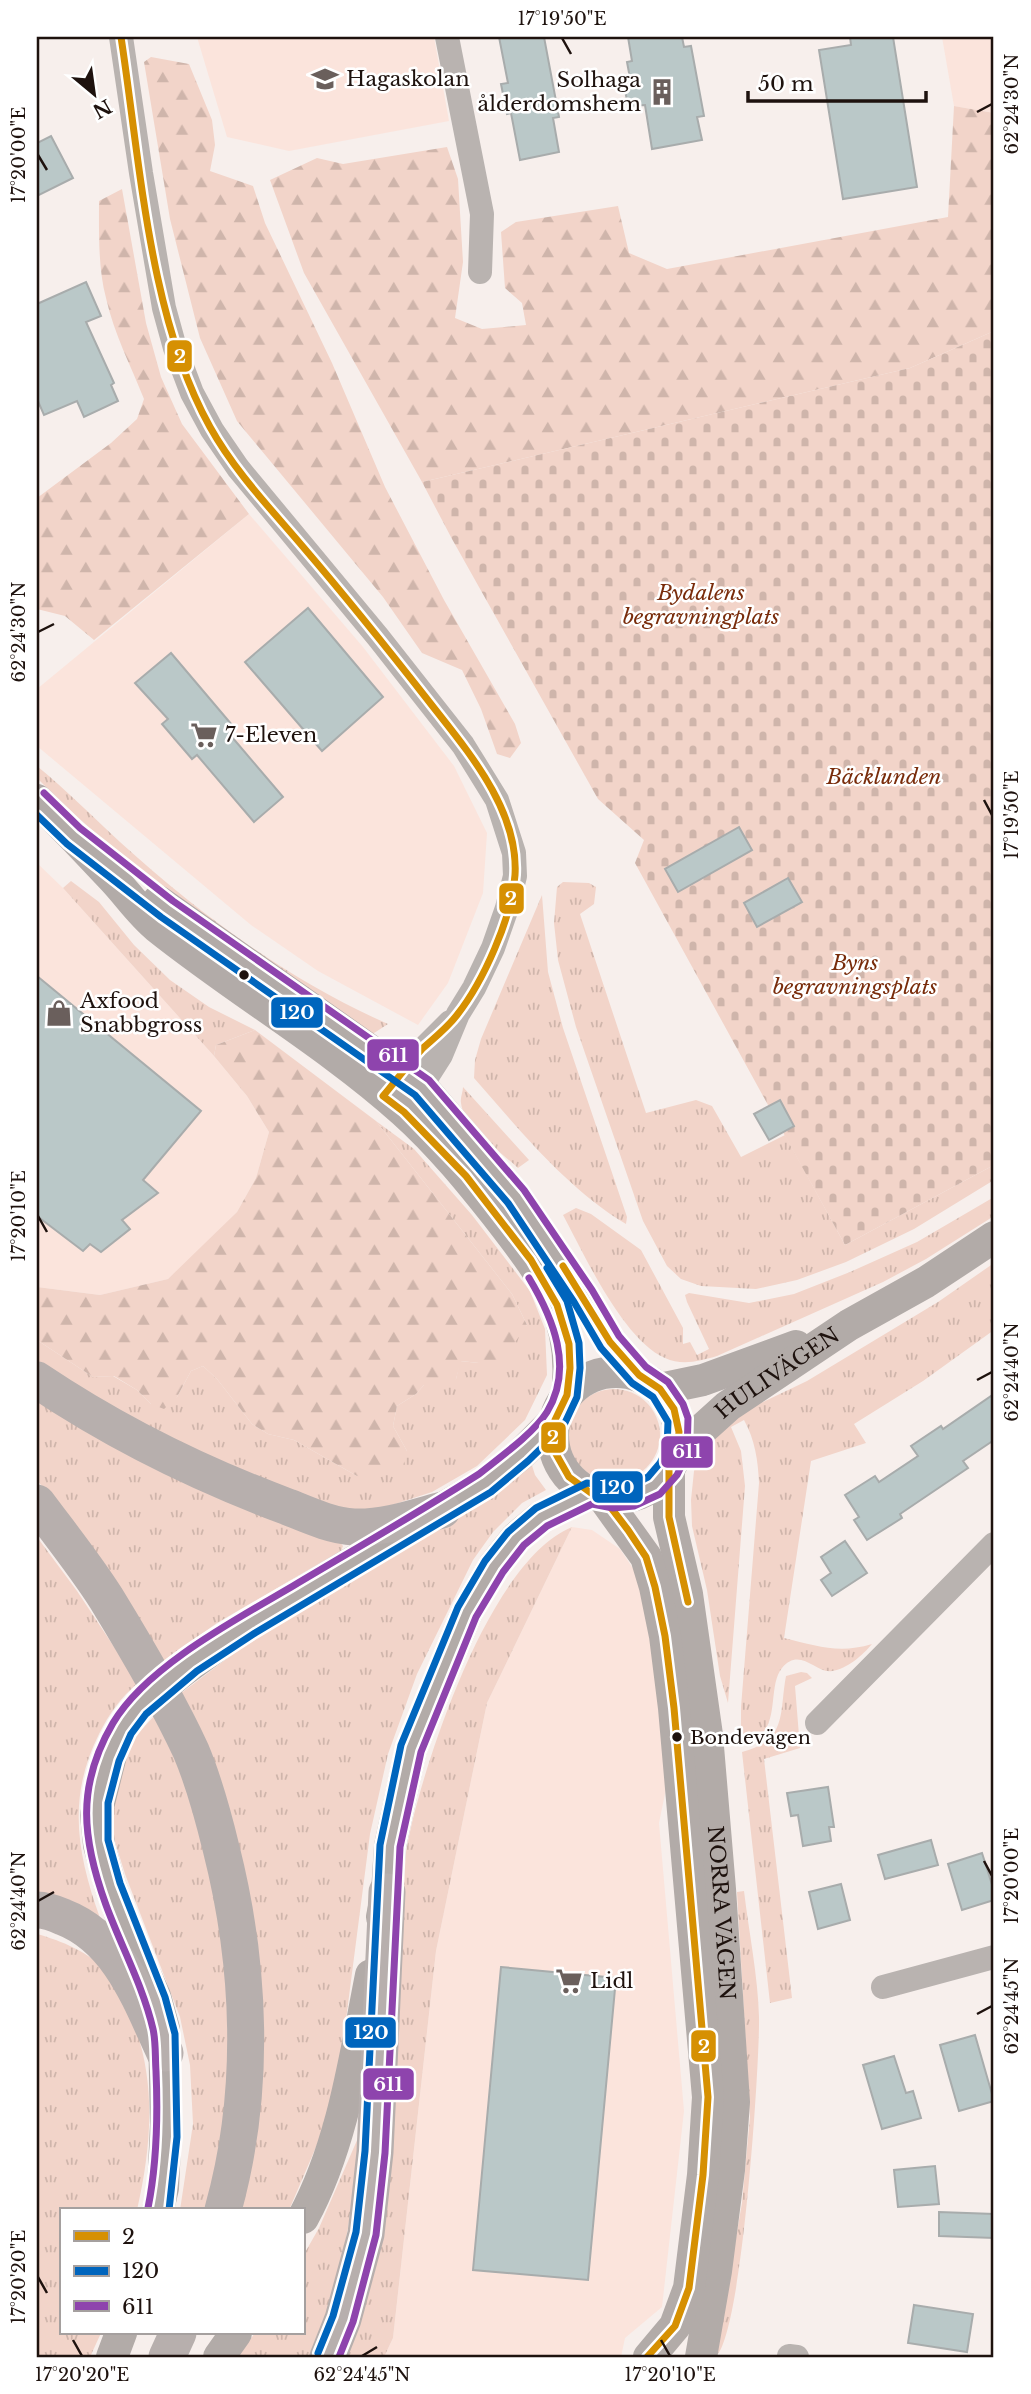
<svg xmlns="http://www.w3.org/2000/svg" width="1031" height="2394" font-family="'Libre Baskerville',serif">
<defs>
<pattern id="grass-tufts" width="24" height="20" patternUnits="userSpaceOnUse" patternTransform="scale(1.75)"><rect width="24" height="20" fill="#f2d4c9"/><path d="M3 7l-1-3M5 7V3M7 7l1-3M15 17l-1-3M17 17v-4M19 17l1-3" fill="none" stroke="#cfb5ab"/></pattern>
<pattern id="forest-firs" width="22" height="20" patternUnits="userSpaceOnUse" patternTransform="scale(1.75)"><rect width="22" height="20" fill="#f2d4c9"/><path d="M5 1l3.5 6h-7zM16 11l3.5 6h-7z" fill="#cfb5ab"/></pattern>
<pattern id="cemetery-stones" width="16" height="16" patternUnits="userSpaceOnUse" patternTransform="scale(1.75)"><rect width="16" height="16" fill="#f2d4c9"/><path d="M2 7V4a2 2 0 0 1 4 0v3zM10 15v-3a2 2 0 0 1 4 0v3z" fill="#cfb5ab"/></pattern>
</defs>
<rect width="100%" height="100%" fill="#f7efec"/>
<g fill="#fbe4dc">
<path d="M197,37H434L449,121L289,151L227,137Z"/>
<path d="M942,37H994V113L954,106Z"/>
<path d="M249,514L363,647L454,766L487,833L483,893L448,983L418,1025L318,971L251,925L37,746V689Z"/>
<path d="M37,863L63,888L214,1056L247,1096L269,1132L256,1178L237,1212L191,1259L168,1279L100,1295L37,1287Z"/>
<path d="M572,1527L592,1530L620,1549L640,1579L651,1629L667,1784L659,1823L684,2111L662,2307L625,2338L621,2357H384L393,2338L436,1951L487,1703Z"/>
</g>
<g fill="url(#grass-tufts)">
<path d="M37,766C66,790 92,816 120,842C199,914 290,981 388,1024L371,1035C256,955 136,879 37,778Z"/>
<path d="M71,881L99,902L134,945L170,980L209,1007L255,1030L216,1045L214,1056L63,888Z"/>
<path d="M563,882L589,883L596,887L594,904L580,914L646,1113L696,1100L712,1106L741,1157L785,1135L845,1245L994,1165V1180L914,1229L846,1262L797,1280L756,1289L701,1286L681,1279L667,1266L643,1221L576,1027L558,960L554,923L557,887Z"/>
<path d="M542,895L548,972L563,1028L627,1217L626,1224C565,1187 520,1130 474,1078L475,1060L481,1039Z"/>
<path d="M463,1087L529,1160L518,1168C502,1153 463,1126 461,1103C460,1098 463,1092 463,1087Z"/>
<path d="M376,1121L414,1149L472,1215L530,1291L545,1329L547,1375L525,1420L477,1466L432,1492L389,1506L356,1511L321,1505L218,1464L37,1365V1340L93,1377L113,1376L137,1390L151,1404L177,1397L191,1371L203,1366L217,1379L252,1424L268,1434L294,1440L357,1476L407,1451L393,1426L397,1406L416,1394L424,1385L456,1379L460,1361L479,1363L527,1325L512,1294Z"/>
<path d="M994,1197V1216L926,1259L883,1282L717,1356C700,1361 682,1366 665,1358C623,1340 584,1254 563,1215L576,1208L591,1214L641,1250L683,1328V1344L690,1342L697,1355L709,1349L687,1302L685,1295L689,1293L749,1303L794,1294L850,1272L917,1242Z"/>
<path d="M994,1263V1330L923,1381L854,1424L866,1443L811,1461L784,1638C817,1646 839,1654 872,1644C863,1655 847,1669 832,1671C816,1674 800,1646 782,1668C765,1689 785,1738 741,1742V1707L759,1483C758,1460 755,1440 744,1420L731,1427L741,1451L745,1486L728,1703L720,1676L707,1590L692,1526L691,1500L694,1471L707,1443L744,1411L807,1381L938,1302Z"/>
<circle cx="614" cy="1435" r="46"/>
<path d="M37,1399L339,1541L343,1546L341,1551L217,1623L161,1663L78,1532L37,1480Z"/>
<path d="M530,1459L535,1475L546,1490L522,1503L493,1532L473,1560L417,1674L388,1754L370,1834L340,2066L325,2126L289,2210H240L259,2118L180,1694L237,1651L348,1582L469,1511L503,1486Z"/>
<path d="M572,1527L487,1703L436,1951L393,2338L384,2357H344C358,2242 372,2126 386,2010C395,1939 399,1865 419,1796C440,1721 497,1558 572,1527Z"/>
<path d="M37,1537L77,1591L138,1683C121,1697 109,1714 99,1734C67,1798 77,1853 100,1918L37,1899Z"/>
<path d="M801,1672L807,1673L812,1678L795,1686L800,1748L764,1759L792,1998L770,2003L742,1752C788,1740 779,1713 786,1676Z"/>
<path d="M156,1714L201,1822L225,1955L229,2060L224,2116L208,2210H180L193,2124L190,2065L180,2017L125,1874L112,1832V1797L131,1741Z"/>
<path d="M744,1891C749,1933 758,1976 759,2017C760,2061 742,2340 715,2357L742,2203L750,2117L737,1892Z"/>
<path d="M37,1934C62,1941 89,1952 107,1972C114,1979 118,1991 123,2000C158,2066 153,2140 137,2210H61V2333H101L90,2357H37Z"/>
<path d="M361,2131L348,2228L335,2292L311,2357H237L255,2333H303V2256L319,2228Z"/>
</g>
<g fill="url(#forest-firs)">
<path d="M151,57L189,64L212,120L215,145L210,171L253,186L265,223L332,363L385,487L444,600L515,724L521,743L510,758L497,754L481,709L462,670L422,653L383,597L237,421L200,338L170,219L144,62Z"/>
<path d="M954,106L994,113V331L910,368L422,482L304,273L270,180L317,158L343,164L447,147L458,179L463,262L455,318L482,329L526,325L522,303L505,288L501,232L516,222L618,206L629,253L667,269L948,217Z"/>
<path d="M122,189L146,323L161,377L182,424L249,514L94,640L65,616L37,609V498L111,443L137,419L144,399C131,366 114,334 106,298C98,268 99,233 99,201Z"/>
<path d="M255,1030L376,1121L512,1294L527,1325L502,1361L479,1363L461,1361L456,1379L449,1386L424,1385L416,1394L397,1406L393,1426L407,1451L403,1466L376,1478L357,1476L294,1440L268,1434L252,1424L217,1379L203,1366L191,1371L177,1397L164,1409L151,1404L137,1390L114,1376L93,1377L37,1340V1287L100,1295L168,1279L237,1212L256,1178L269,1132L247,1096L214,1056L216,1045Z"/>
</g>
<path fill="url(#cemetery-stones)" d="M994,331V1165L845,1245L635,863L644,840L598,799L452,539L422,482L910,368Z"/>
<g fill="#bac8c8" stroke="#a8acac" stroke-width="2">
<path d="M499,37H544L559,117L553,118L559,152L520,160L511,113L507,114L501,84L508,83Z"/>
<path d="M628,37H682L684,47L691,46L704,116L697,117L702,140L652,149L645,105L628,106L623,79L630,78L627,62L632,61Z"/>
<path d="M850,37H893L917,187L843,199L819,50L851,45Z"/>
<path d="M51,136L73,178L37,196V143Z"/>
<path d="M86,282L101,316L86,322L114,383L111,385L118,401L84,417L77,401L44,415L37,399V304Z"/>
<path d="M308,608L383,697L322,751L245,662Z"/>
<path d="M171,653L232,725L226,730L283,797L254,822L197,755L192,759L162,724L168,719L135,683Z"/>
<path d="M739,827L752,850L678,892L665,869Z"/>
<path d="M788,878L802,902L757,927L744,903Z"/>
<path d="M37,976L201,1111L143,1180L158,1193L122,1220L130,1229L101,1252L90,1244L83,1251L37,1216Z"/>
<path d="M780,1100L794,1126L769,1140L754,1114Z"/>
<path d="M994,1394V1440L963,1461L968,1468L900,1514L902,1518L867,1540L854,1520L859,1517L845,1495L875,1476L879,1482L918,1456L911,1446L941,1426L943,1429Z"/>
<path d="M845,1541L867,1573L832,1596L821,1580L831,1573L821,1557Z"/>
<path d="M828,1787L834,1827H829L831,1841L803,1846L798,1815L791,1816L787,1793Z"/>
<path d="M931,1840L938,1865L885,1879L878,1855Z"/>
<path d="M982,1853L994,1891V1900L962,1910L948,1864Z"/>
<path d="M841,1884L850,1920L818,1929L809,1892Z"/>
<path d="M501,1967L616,1978L588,2280L473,2270Z"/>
<path d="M975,2035L994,2101L959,2111L940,2045Z"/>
<path d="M894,2056L906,2093L913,2091L921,2118L882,2129L863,2065Z"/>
<path d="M935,2166L939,2204L898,2207L894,2170Z"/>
<path d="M939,2212L994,2214V2238L939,2236Z"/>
<path d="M914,2305L973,2314L967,2352L908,2343Z"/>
</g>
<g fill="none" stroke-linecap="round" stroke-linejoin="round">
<g stroke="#b9b3b0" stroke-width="24">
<path d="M121,37L141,173L164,308L175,348L192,393L212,430L238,468L378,637L463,745L497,800L514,853L515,876L507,908L493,948L474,988L458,1014L441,1055L413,1099"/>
<path d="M447,37L482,214L480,272"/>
<path d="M392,1086L427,1045L450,1022"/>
<path d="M817,1723L994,1544"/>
<path d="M883,1987L994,1957"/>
<path d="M789,2356L797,2357"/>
</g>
<g stroke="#b2aba8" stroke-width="32">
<path d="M37,800C63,826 89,853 114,880C128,895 141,914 157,927C237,991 327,1043 403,1111C440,1144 472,1184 502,1222C546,1279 576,1320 567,1395"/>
<path d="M158,901L422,1087L516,1197L583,1296L610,1342L639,1375"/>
<circle cx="616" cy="1435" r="63"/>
<path d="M660,1389L703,1380L796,1346"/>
<path id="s1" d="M677,1452L728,1406L849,1325L926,1282L994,1237"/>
<path id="s2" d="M669,1469V1517L687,1594L707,1735L720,1889L734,2102L729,2170L716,2271L701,2357"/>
<path d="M602,1496L646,1557L655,1587L665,1636L674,1708L708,2097L703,2175L689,2288L675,2326L649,2357"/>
<path d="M181,1672L233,1634L485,1483L521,1454L555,1420"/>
<path d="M137,1708L121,1730L112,1751L96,1815L99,1845L110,1885L130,1941L155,1996L164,2029L166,2125L163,2188L158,2210"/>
<path d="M382,1917L387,1892L390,1846L411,1749L467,1612L494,1566L516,1538L541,1517L591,1493"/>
<path d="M303,2218C343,2144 355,2056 371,1975"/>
<path d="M112,2357L121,2333"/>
<path d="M219,2357L236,2333"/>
</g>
<g stroke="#b7afad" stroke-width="37">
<path d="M37,1380C113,1431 202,1475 288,1507C308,1515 332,1526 354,1527C384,1528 413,1518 442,1510"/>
<path d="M37,1503C60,1534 85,1565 106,1598C136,1647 167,1699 191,1751C204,1782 213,1815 221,1848C251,1966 256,2092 223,2210"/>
<path d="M37,1910C46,1910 54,1913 63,1917C120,1939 141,2002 165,2053"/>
<path d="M167,2357L178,2333"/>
<path d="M328,2357L343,2319L366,2234L375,2152L387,1892"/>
</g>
<path stroke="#b2aba8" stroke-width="32" d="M137,1708L181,1672"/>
<defs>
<g id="bus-1">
<path d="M121,37C140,161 149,318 210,427C235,472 271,509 304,548C346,597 387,648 427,699C465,748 519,808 515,875C512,918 483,982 457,1015C447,1028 434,1038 422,1049C408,1064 396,1081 383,1096L404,1112L466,1176L531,1260L557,1305L569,1344L570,1368L567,1395L555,1420L553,1440L556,1454L569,1477L591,1493L602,1496L628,1530L646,1557L655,1587L665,1636L674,1708L708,2097L703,2175L689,2288L675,2326L647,2357"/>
<path d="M563,1266L610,1342L639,1375L660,1389L674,1409L679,1432L677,1452L669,1469V1517L688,1602"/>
</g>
<g id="bus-2">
<path d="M37,815L67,844L161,917L415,1095L508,1203L574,1302L601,1348L632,1383L653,1397L668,1422L667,1449L660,1463L648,1477L630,1486L615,1487L587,1483L536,1508L508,1532L485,1561L458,1607L401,1745L380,1845L365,2151L356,2232L333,2316L318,2353"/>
<path d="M169,2210L177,2137L175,2034L165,1997L120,1883L108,1840V1803L119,1761L131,1734L146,1714L197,1671L255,1633L491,1492L528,1461L563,1427L577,1397L580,1368L579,1343L567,1301L547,1268"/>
</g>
<g id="bus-3">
<path d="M44,793L80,828L173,901L429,1080L524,1190L592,1290L619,1336L646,1367L668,1382L683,1404L688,1418L687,1455L677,1475L660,1494L634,1506L613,1508L592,1504L547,1526L524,1545L503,1572L476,1617L421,1752L400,1847L385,2153L376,2235L353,2322L339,2357"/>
<path d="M148,2208C157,2163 158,2117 156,2071C155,2057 156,2042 153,2029C143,1986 121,1946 106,1905C82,1839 76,1786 113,1723C147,1666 237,1619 293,1586C355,1549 418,1513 479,1474C499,1458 534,1433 547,1412C574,1368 553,1318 529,1278"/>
</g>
</defs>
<use href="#bus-1" stroke="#fff" stroke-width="12"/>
<use href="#bus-2" stroke="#fff" stroke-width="12"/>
<use href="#bus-3" stroke="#fff" stroke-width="12"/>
<use href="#bus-1" stroke="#d69002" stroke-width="7"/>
<use href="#bus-2" stroke="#0065bd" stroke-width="7"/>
<use href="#bus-3" stroke="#8e44ad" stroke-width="7"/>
</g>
<path fill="none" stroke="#1e120e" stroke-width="2.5" d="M562,38L571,54M977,112L992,104M38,155L47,170M38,632L54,624M984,800L992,815M38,1216L47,1232M977,1380L992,1372M984,1861L992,1876M38,1901L54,1892M977,2014L992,2006M38,2277L47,2293M73,2340L82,2356M661,2340L670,2356M362,2356L377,2347"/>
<defs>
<symbol id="school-bare" viewBox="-9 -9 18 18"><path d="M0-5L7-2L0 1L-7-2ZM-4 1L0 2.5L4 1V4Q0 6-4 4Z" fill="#6a5f5c" stroke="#fff" stroke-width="2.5" paint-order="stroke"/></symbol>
<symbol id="building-bare" viewBox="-9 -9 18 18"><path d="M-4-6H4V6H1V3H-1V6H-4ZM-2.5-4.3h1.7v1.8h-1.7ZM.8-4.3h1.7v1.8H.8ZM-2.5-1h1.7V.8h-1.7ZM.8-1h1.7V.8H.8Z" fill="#6a5f5c" stroke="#fff" stroke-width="2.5" paint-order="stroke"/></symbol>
<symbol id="supermarket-bare" viewBox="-9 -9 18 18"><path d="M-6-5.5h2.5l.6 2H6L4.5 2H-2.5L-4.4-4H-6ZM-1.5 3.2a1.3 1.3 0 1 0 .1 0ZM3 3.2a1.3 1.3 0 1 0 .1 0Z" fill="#6a5f5c" stroke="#fff" stroke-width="2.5" paint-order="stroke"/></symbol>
<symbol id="shop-bare" viewBox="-9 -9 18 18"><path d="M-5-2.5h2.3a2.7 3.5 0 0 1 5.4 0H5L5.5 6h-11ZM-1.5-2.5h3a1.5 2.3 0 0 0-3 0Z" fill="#6a5f5c" stroke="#fff" stroke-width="2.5" paint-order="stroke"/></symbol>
</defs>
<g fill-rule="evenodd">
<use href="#school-bare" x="306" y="60" width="38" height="38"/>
<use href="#building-bare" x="643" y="73" width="38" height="38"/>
<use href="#supermarket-bare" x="185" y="716" width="38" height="38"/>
<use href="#shop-bare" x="40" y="994" width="38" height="38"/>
<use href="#supermarket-bare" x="550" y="1962" width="38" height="38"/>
</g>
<g fill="#1e120e" stroke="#fff" stroke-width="2.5">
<circle cx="244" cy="975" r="6"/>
<circle cx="677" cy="1737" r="6"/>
</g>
<g text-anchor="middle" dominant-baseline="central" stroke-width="5" stroke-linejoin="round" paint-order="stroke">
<g font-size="19" fill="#1e120e" stroke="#fff" text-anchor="start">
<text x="690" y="1737">Bondevägen</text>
</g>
<g font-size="21" fill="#1e120e" stroke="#fff" text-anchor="start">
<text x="346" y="79">Hagaskolan</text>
<text x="641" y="80" text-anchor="end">Solhaga<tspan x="641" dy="24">ålderdomshem</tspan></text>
<text x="225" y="735">7-Eleven</text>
<text x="80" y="1001">Axfood<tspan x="80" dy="24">Snabbgross</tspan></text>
<text x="590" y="1981">Lidl</text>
</g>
<g font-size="21" font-style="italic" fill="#792c0b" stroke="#fff">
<text x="701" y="593">Bydalens<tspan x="701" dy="24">begravningplats</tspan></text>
<text x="884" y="777">Bäcklunden</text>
<text x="855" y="963">Byns<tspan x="855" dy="24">begravningsplats</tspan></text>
</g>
<g font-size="21" fill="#1e120e" stroke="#fff">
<text stroke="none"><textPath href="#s1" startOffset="128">HULIVÄGEN</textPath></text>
<text stroke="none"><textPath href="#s2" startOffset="448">NORRA VÄGEN</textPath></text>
</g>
</g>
<g stroke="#fff" stroke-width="2.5">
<rect x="166" y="339" width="27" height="34" rx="7" fill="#d69002"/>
<rect x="498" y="882" width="27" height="33" rx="7" fill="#d69002"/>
<rect x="270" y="996" width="54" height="33" rx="7" fill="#0065bd"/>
<rect x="366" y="1038" width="54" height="34" rx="7" fill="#8e44ad"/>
<rect x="540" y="1421" width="27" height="33" rx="7" fill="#d69002"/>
<rect x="660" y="1435" width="54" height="34" rx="7" fill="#8e44ad"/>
<rect x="591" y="1470" width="53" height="34" rx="7" fill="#0065bd"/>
<rect x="344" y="2016" width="53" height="33" rx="7" fill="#0065bd"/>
<rect x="690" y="2029" width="27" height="34" rx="7" fill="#d69002"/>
<rect x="362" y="2067" width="53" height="34" rx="7" fill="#8e44ad"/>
</g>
<g font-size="19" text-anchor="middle" font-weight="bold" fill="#fff">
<text x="180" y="363">2</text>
<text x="511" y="905">2</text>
<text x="297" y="1019">120</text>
<text x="393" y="1062">611</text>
<text x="553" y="1444">2</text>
<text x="687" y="1458">611</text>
<text x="617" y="1494">120</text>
<text x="371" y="2039">120</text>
<text x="704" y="2053">2</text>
<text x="388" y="2091">611</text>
</g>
<rect width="1031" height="2394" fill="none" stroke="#ffffff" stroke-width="77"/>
<rect x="60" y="2208" width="245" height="126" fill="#ffffff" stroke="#a5a09f" stroke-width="2"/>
<rect x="74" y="2231" width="35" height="10" fill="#d69002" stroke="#a5a09f" stroke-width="2"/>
<text x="122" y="2244" font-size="21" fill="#1e120e">2</text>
<rect x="74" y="2266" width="35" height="10" fill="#0065bd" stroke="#a5a09f" stroke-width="2"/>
<text x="122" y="2278" font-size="21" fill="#1e120e">120</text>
<rect x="74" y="2301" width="35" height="10" fill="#8e44ad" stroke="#a5a09f" stroke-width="2"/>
<text x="122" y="2314" font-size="21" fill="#1e120e">611</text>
<g transform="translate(94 94) rotate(151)" stroke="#ffffff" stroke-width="5" paint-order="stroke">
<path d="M0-5L12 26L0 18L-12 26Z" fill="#1e120e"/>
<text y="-10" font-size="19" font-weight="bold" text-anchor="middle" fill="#1e120e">N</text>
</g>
<path d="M748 91v10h178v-10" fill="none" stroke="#1e120e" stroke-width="3.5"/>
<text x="758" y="91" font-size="21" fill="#1e120e" stroke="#ffffff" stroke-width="5" paint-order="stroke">50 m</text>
<rect x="38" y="38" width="954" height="2318" fill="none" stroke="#1e120e" stroke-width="2.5"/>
<g font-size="18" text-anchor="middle" fill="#1e120e">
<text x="562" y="25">17°19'50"E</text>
<text transform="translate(1012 104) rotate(-90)" y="6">62°24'30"N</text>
<text transform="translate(19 155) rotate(-90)" y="6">17°20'00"E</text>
<text transform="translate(19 632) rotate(-90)" y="6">62°24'30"N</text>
<text transform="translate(1012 815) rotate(-90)" y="6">17°19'50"E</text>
<text transform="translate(19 1216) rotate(-90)" y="6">17°20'10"E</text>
<text transform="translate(1012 1372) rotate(-90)" y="6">62°24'40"N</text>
<text transform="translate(1012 1876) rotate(-90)" y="6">17°20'00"E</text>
<text transform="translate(19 1901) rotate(-90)" y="6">62°24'40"N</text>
<text transform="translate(1012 2006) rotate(-90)" y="6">62°24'45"N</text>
<text transform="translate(19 2277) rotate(-90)" y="6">17°20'20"E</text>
<text x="82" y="2381">17°20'20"E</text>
<text x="362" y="2381">62°24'45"N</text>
<text x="670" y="2381">17°20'10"E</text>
</g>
</svg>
